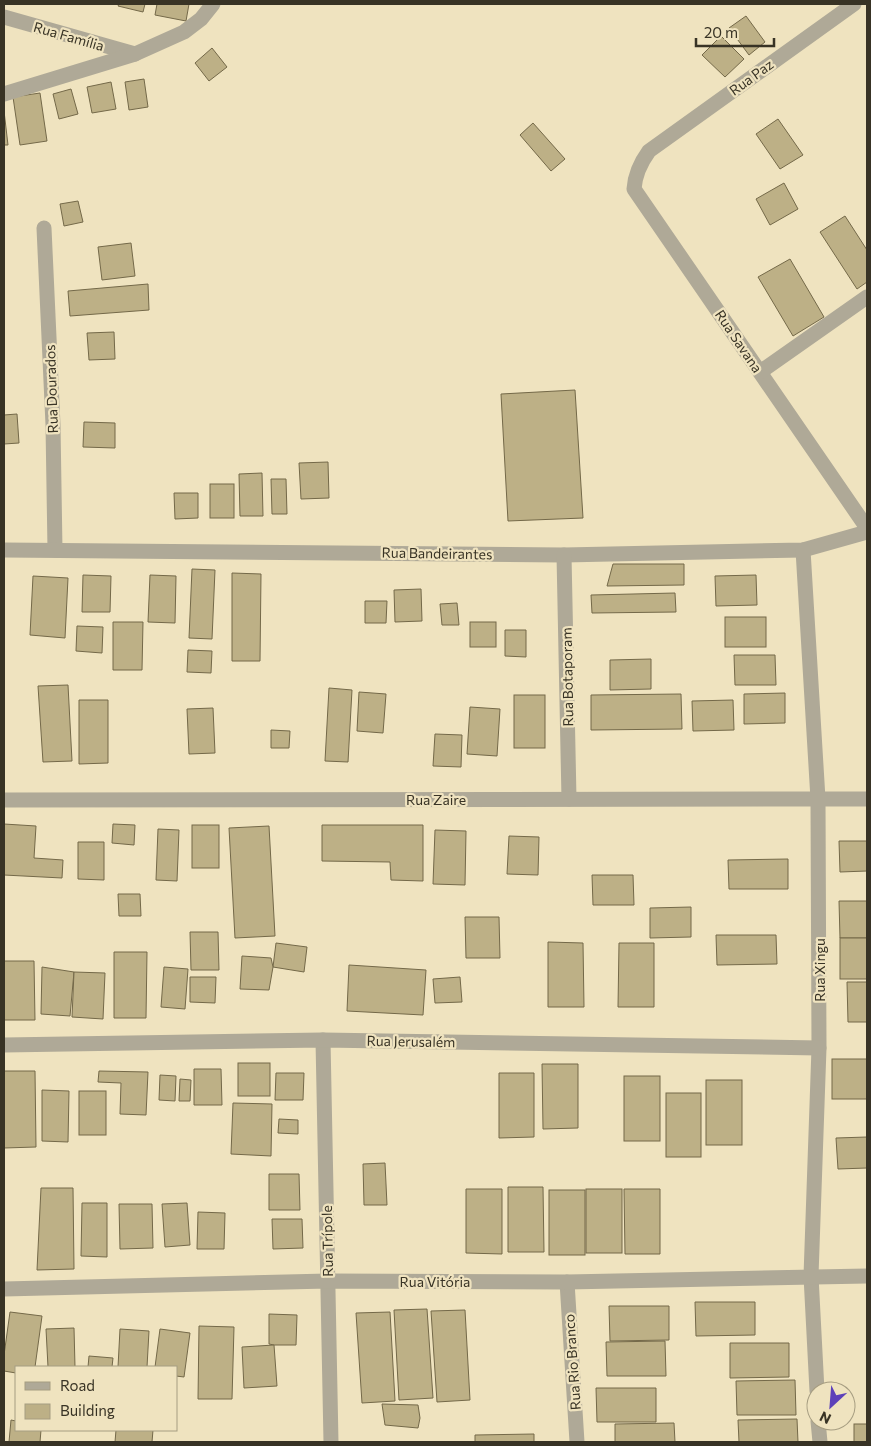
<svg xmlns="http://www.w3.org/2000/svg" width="871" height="1446" font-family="Commissioner,sans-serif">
<rect width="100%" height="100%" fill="#efe3bf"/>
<g fill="#bdb086" stroke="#746949">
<path d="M119,4H145L143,12L118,6Z"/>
<path d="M157,4H189L186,21L155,15Z"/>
<path d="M746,16L765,42L749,55L729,28Z"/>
<path d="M721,36L744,59L725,77L702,55Z"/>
<path d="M212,48L227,67L209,81L195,63Z"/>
<path d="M144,79L148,107L129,110L125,82Z"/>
<path d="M111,82L116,109L92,113L87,87Z"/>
<path d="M71,89L78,114L59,119L53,94Z"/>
<path d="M40,93L47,141L20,145L13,97Z"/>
<path d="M4,111L8,145H4Z"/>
<path d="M778,119L803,155L780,169L756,134Z"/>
<path d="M533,123L565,159L551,171L520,135Z"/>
<path d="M784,183L798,209L770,225L756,199Z"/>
<path d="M78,201L83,222L64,226L60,204Z"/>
<path d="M845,216L867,250V282L857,289L820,232Z"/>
<path d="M131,243L135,276L102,280L98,247Z"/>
<path d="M790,259L824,317L793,336L758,277Z"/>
<path d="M148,284L149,310L70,316L68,291Z"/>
<path d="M114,332L115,359L89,360L87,333Z"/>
<path d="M575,390L583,518L508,521L501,394Z"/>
<path d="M17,414L19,443L4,444V415Z"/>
<path d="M84,422L115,423V448L83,447Z"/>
<path d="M328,462L329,498L301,499L299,463Z"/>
<path d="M262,473L263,516H240L239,474Z"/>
<path d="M271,479H286L287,514H272Z"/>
<rect x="210" y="484" width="24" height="34"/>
<path d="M174,493H198V518L175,519Z"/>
<path d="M613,564H684V585L607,586Z"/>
<path d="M192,569L215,570L212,639L189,638Z"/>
<path d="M232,573L261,574L260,661H232Z"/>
<path d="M83,575L111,576L110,612H82Z"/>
<path d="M150,575L176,576L175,623L148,622Z"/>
<path d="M756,575L757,605L716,606L715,576Z"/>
<path d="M33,576L68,578L65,638L30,635Z"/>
<path d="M421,589L422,621L395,622L394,590Z"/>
<path d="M675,593L676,612L592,613L591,595Z"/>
<path d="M365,601H387L386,623H365Z"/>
<path d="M457,603L459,625H442L440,604Z"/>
<rect x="725" y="617" width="41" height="30"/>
<path d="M113,622H143L142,670H113Z"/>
<rect x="470" y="622" width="26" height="25"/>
<path d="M77,626L103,627L102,653L76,651Z"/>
<path d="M505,630H526V657L505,656Z"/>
<path d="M188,650L212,651L211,673L187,672Z"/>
<path d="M734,655H775L776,685H735Z"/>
<path d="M651,659V689L610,690V660Z"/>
<path d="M68,685L72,761L43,762L38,686Z"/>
<path d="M329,688L352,690L348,762L325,761Z"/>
<path d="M359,692L386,694L383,733L357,731Z"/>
<path d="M785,693V723L744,724V694Z"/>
<path d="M681,694L682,729L591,730V695Z"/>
<rect x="514" y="695" width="31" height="53"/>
<path d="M79,700H108V763L79,764Z"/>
<path d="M733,700L734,730L693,731L692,701Z"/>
<path d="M470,707L500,709L497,756L467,754Z"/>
<path d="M213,708L215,753L189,754L187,709Z"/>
<path d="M271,730L290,731L289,748H271Z"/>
<path d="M435,734L462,735L461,767L433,766Z"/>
<path d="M4,824L36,826L34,858L63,860L62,878L4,875Z"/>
<path d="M113,824L135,825L134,845L112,843Z"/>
<rect x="192" y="825" width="27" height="43"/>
<path d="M322,825H423V881L391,880L390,862L322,861Z"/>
<path d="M269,826L275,936L235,938L229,828Z"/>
<path d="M158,829L179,830L177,881L156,880Z"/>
<path d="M435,830L466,831L465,885L433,884Z"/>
<path d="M509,836L539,837L538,875L507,874Z"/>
<path d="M839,841H867V871L840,872Z"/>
<path d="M78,842H104V880L78,879Z"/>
<path d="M788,859V889H729L728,860Z"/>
<path d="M592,875H633L634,905H593Z"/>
<path d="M118,894H140L141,916H119Z"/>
<path d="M839,901H867V938H840Z"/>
<path d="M691,907V937L650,938V908Z"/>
<path d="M465,917H499L500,958H466Z"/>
<path d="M190,932H218L219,970H191Z"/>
<path d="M716,935H776L777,964L717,965Z"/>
<rect x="840" y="938" width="27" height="41"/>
<path d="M548,942L583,943L584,1007H548Z"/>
<path d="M276,943L307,947L304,972L273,967Z"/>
<path d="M619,943H654V1007H618Z"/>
<path d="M114,952H147L146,1018H114Z"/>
<path d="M242,956L271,958L273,967L269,990L240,989Z"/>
<path d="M4,961H34L35,1020H4Z"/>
<path d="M349,965L426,970L423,1015L347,1011Z"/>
<path d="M42,967L74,972L70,1016L41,1014Z"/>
<path d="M164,967L188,969L185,1009L161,1007Z"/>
<path d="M74,972L105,973L103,1019L72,1017Z"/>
<path d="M190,977H216L215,1003L190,1002Z"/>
<path d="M460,977L462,1002L435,1003L433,979Z"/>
<path d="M847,982H867V1022H848Z"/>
<rect x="832" y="1059" width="35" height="40"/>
<rect x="238" y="1063" width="32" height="33"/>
<path d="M542,1064H578V1128L543,1129Z"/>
<path d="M194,1069H221L222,1105H194Z"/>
<path d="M4,1071H35L36,1147L4,1148Z"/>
<path d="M99,1071L148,1072L146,1115L120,1114L121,1083L98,1082Z"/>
<path d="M276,1073H304L303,1100H275Z"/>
<path d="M499,1073H534V1137L499,1138Z"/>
<path d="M160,1075L176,1076L175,1101L159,1100Z"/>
<rect x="624" y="1076" width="36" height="65"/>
<path d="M180,1079L191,1080L190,1101H179Z"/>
<rect x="706" y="1080" width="36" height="65"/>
<path d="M42,1090L69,1091L68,1142L42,1141Z"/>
<rect x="79" y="1091" width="27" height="44"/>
<rect x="666" y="1093" width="35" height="64"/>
<path d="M233,1103L272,1104L271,1156L231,1154Z"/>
<path d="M279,1119L298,1120V1134L278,1133Z"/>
<path d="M867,1137V1168L838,1169L836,1138Z"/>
<path d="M385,1163L387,1205H364L363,1164Z"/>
<path d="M269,1174H299L300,1210H269Z"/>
<path d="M508,1187H543L544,1252H508Z"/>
<path d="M41,1188H73L74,1269L37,1270Z"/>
<path d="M466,1189H502V1254L466,1253Z"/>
<rect x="586" y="1189" width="36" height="64"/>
<path d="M624,1189H660V1254H625Z"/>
<rect x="549" y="1190" width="36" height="65"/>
<path d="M82,1203H107V1257L81,1256Z"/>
<path d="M187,1203L190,1245L165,1247L162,1204Z"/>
<path d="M119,1204H152L153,1248L120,1249Z"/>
<path d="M198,1212L225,1213L224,1249H197Z"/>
<path d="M272,1219H302L303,1248L273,1249Z"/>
<path d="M695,1302H755V1335L696,1336Z"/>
<path d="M609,1306H669V1340L610,1341Z"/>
<path d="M427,1309L433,1398L399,1400L394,1310Z"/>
<path d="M465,1310L470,1400L437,1402L431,1311Z"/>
<path d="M10,1312L42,1316L35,1367H16V1373L4,1371V1355Z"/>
<path d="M390,1312L395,1401L362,1403L356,1313Z"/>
<path d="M269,1314L297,1315L296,1345H274L269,1344Z"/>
<path d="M199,1326L234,1327L232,1399H198Z"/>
<path d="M74,1328L75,1367H48L46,1329Z"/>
<path d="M120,1329L149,1331L147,1367H118Z"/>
<path d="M160,1329L190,1333L184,1377L176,1376V1367H155Z"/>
<path d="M665,1341L666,1376H607L606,1342Z"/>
<path d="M730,1343H789V1377L730,1378Z"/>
<path d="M274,1345L277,1386L244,1388L242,1347Z"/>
<path d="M89,1356L113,1358L112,1367H88Z"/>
<path d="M795,1380L796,1415H737L736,1381Z"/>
<path d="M596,1388H656V1422H597Z"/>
<path d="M382,1404L418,1405L420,1418L418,1428L385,1425Z"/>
<path d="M797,1419L798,1442H739L738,1420Z"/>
<path d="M11,1420L16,1421V1430H41L40,1442H9Z"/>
<path d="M674,1423L675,1442H615V1424Z"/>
<rect x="854" y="1424" width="13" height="18"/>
<path d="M116,1430H153L152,1442H115Z"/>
<path d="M534,1434V1442H475V1435Z"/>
</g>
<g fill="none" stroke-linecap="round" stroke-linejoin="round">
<g stroke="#afa997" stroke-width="15">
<path d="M854,4L649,151C641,162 635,174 634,189L867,528"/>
<path d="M4,17L135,54"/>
<path d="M4,94L135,54L184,32L201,19L213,4"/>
<path d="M44,228L53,425L55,550"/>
<path d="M760,372L867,297"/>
<path d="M4,550L564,555L803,550L867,532"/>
<path d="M803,550L818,799L819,1048L811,1276L817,1391"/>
<path d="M564,555L569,799"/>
<path d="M4,800L867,799"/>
<path d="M323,1040L331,1442"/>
<path d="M4,1045L323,1040L819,1048"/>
<path d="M567,1282L577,1442"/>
<path d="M4,1289L328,1281L567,1282L867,1276"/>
<path d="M818,1421L820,1442"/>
</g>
</g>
<g text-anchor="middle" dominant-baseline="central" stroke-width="4.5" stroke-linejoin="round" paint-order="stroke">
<g font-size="14" fill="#383325" stroke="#efe3bf">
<text transform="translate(69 36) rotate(16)">Rua Família</text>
<text transform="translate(751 77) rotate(-36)">Rua Paz</text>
<text transform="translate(739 341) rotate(56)">Rua Savana</text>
<text transform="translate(51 389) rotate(-92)">Rua Dourados</text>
<text transform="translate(437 553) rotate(1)">Rua Bandeirantes</text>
<text transform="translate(567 677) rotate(-91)">Rua Botaporam</text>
<text x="436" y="799">Rua Zaire</text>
<text transform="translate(819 970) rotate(-90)">Rua Xingu</text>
<text transform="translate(411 1041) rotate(1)">Rua Jerusalém</text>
<text transform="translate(327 1241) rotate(-91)">Rua Trípole</text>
<text x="435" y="1281">Rua Vitória</text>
<text transform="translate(572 1362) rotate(-94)">Rua Rio Branco</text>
</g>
</g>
<rect width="871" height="1446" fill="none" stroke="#383325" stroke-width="10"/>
<rect x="15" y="1366" width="162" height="65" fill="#efe3bf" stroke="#a69d81"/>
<rect x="25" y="1382" width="25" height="8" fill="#afa997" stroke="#a69d81"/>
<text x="60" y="1391" font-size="15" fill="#383325">Road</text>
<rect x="25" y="1404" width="25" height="15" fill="#bdb086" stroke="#a69d81"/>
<text x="60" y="1416" font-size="15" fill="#383325">Building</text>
<g transform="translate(831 1406) rotate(206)"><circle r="24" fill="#efe3bf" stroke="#a69d81"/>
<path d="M0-4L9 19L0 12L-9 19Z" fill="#5d41b9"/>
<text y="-8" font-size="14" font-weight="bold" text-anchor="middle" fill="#383325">N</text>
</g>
<path d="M696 38v8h78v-8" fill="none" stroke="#383325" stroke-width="2.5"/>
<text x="704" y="38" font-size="15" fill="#383325" stroke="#efe3bf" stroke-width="4" paint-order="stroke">20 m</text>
</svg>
